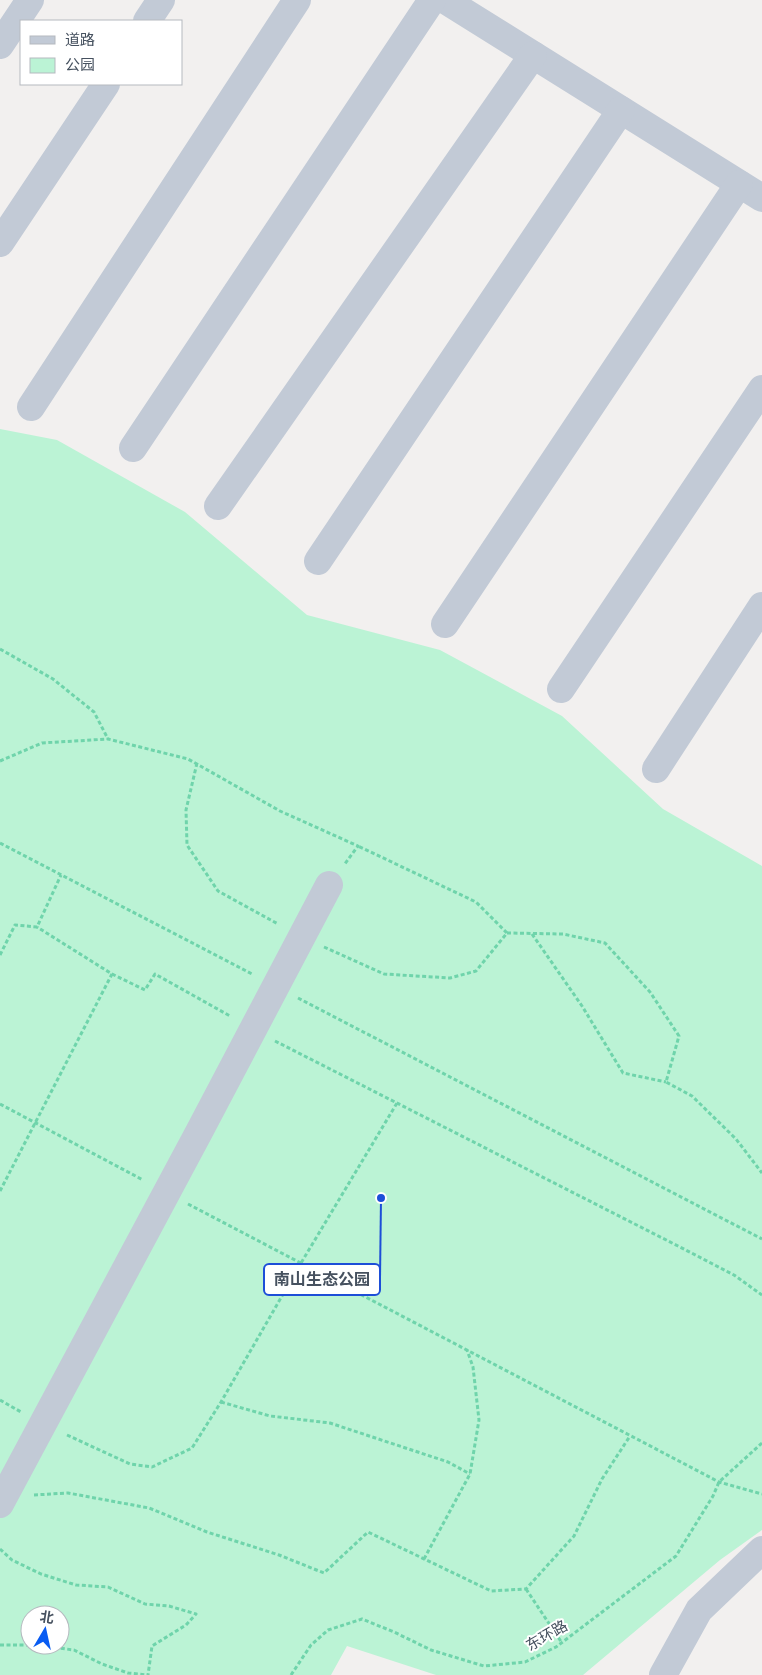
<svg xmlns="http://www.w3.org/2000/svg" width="762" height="1675" font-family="'Sofia Sans Condensed','Noto Sans SC',sans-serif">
<rect width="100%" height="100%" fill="#f2f0ef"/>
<path fill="#bbf3d5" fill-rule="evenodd" d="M0,429L57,440L185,512L307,615L440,650L562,716L663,809L762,866V1530L720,1560L583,1675H436L347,1646L331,1675H0ZM30,1615H60V1645H30Z"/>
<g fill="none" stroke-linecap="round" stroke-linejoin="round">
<g stroke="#6fd4ab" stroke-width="3" stroke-dasharray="4 2.5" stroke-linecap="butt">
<path d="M0,649L53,679L94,712L108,739"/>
<path d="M0,761L42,743L108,739L188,759L280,811L358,846L344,865"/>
<path d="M197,763L186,810L187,845L218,891L278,924"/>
<path d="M0,843L252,974"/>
<path d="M507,933L563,934L605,943L650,992L679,1036L666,1082L692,1096L736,1139L762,1173"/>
<path d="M532,934L582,1006L623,1073L666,1082"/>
<path d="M324,947L384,974L450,978L476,971L507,933L476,902L358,846"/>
<path d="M0,955L15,925L37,927L61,875"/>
<path d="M112,974L145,990L155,974L230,1016"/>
<path d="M298,998L762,1239"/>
<path d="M275,1041L678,1246L734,1275L762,1295"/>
<path d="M0,1104L143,1180"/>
<path d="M0,1191L112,974L37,927"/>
<path d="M188,1204L719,1482L762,1494"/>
<path d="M0,1400L21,1412"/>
<path d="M221,1402L270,1416L330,1423L448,1462L470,1474"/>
<path d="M67,1435L130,1464L152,1467L192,1448L221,1402L301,1263L397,1103"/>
<path d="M34,1495L68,1493L149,1508L207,1532L279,1555L324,1573L368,1532L491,1591L526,1589L574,1536L602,1479L630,1436"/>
<path d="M0,1549L12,1560L41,1574L76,1585L108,1587L145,1604L169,1606L196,1614L186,1625L152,1646L148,1675"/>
<path d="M424,1559L470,1474L479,1420L473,1367L467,1350"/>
<path d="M526,1589L562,1643"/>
<path d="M0,1645H30"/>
<path d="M35,1645L74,1650L102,1664L128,1673L148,1675"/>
<path d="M291,1675L311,1645L328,1630L362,1619L394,1632L431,1650L484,1666L525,1662L556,1647L676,1556L713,1496L719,1482L762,1443"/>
</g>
<g stroke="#c2cad6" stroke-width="28">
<path d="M445,0L762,198"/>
<path d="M147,21L161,0"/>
<path d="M0,45L30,0"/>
<path d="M0,243L106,84"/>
<path d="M31,407L297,0"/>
<path d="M133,448L432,0"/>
<path d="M218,506L533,55"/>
<path d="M318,561L621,110"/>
<path d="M445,624L739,184"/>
<path d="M561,689L762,389"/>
<path d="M656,769L762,606"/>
<path d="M0,1504L199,1132L329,885"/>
<path d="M663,1675L699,1610L762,1550"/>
</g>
</g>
<g text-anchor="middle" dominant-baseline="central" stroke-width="4" stroke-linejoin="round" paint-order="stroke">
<g font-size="15" fill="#46515f" stroke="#fff">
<text transform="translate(547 1636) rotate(-30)">东环路</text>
</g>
</g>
<path fill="none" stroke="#1d4ed8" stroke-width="2" d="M381 1198L380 1279"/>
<circle fill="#1d4ed8" stroke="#fff" stroke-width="2" cx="381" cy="1198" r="5"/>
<rect fill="#fff" stroke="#1d4ed8" stroke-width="2" x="264" y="1264" width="116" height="31" rx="5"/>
<g font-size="16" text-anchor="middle" font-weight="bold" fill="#46515f">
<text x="322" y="1285">南山生态公园</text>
</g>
<rect x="20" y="20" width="162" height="65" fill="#ffffff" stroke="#b5b9bf"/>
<rect x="30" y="36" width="25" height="8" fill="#c2cad6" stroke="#b5b9bf"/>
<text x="65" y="45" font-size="15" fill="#46515f">道路</text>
<rect x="30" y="58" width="25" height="15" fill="#bbf3d5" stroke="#b5b9bf"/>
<text x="65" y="70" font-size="15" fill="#46515f">公园</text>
<g transform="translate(45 1630) rotate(9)"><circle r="24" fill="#ffffff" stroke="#b5b9bf"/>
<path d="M0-4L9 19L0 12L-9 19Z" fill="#095cf2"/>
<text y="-8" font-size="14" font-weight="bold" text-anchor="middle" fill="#46515f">北</text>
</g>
</svg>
